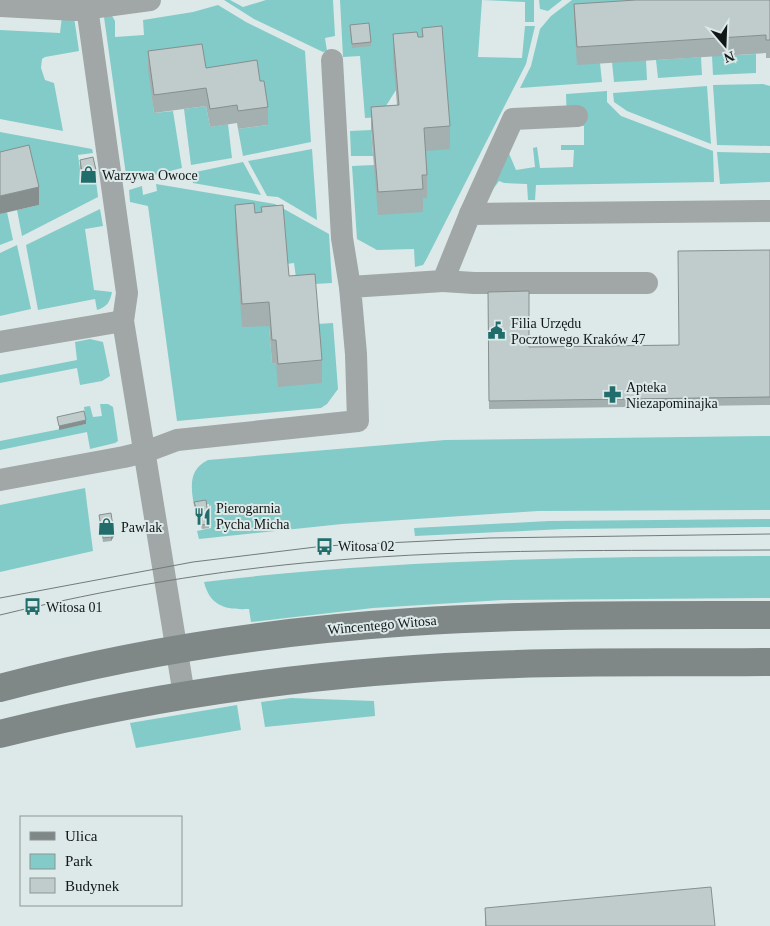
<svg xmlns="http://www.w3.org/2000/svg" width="770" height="926" font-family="Georgia,serif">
<rect width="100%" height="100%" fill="#dce9e8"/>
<g fill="#82cbc8">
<path d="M224,0H230L243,7L266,0H333L335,36L325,38L327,51L323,52L254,19Z"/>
<path d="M340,0H534V22H525V2L482,0L478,57L522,58L525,26H535L526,64L426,260L423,265L415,267L414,249L377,250L357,239L352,166L374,165L422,198H427L396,90L379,117L365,118L360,56L343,57Z"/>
<path d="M539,0H562L548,11L540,9Z"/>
<path d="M572,0H770L600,63L602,82L520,88L531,66L540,29L551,16Z"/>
<path d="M218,5L246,22L305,51L311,142L243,156L238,129L268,125L149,69L154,113L173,111L182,168L127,182L104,17L111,14L115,21V37L144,35L143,20L193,12Z"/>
<path d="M62,16L74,17L79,51L45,57L42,59L41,68L45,80L54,83L63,131L0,119V30L60,33Z"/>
<path d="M756,54V73L713,75L712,56Z"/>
<path d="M701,57L702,75L658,78L656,60Z"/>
<path d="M646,60L647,80L614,82L612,62Z"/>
<path d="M763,84L770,86V146L717,145L713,85Z"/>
<path d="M707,86L711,144L627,111L614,102L613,93Z"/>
<path d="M607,91V102L621,116L713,151L714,182L536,185L535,200H528L527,184L504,183L499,181L491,192L508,151L516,170L535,167L533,148L537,147L540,168L573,167L574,150H561V145H584V126L567,124L566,94Z"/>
<path d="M206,106L210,127L228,124L232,158L191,165L184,109Z"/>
<path d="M371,130L373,156H351L350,131Z"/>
<path d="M0,132L92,149L93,153L78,155L82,183L96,181L98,197L22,236L17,210L39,205L0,170Z"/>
<path d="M312,149L317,220L278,197L267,196L248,161Z"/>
<path d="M717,152L770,153V182L720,184Z"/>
<path d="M243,162L261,195L193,183L191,173Z"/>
<path d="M156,184L275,204L329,234L332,283L297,285L294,263L286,264L269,326L272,363H276L317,324L333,323L338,389L327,404L321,408L177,421L148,206L130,202L129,190L142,186L143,195L157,191Z"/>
<path d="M100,209L103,226L85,229L94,290L112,292C110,302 107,307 97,310L95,299L38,310L26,245Z"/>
<path d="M7,212L13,240L0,245V214Z"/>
<path d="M17,245L31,309L0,316V253Z"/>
<path d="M90,339L103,342L110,376L102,381L80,385L77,368L0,383V375L77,360L75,342Z"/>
<path d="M100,404H108L113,407L118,441L115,443L90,449L87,432L0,450V441L86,424L84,407L90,406L93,417L102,416Z"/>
<path d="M770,436V510L538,511L342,524L199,539L197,531L211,528L209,504L194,506C191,487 188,470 208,460L445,440Z"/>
<path d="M85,488L93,551L0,572V505Z"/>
<path d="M770,519V527L564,529L415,536L414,528L549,521Z"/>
<path d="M770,556V598L503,600L373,608L251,622L249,609C227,610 210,607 204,582C392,559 581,557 770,556Z"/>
<path d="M291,698L374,701L375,716L265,727L261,702Z"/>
<path d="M237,705L241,730L136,748L130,723Z"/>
</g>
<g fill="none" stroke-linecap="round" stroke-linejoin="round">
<g stroke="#a1a6a6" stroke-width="22">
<path d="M86,0L127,293L123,321L184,695"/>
<path d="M0,6L76,10L150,0"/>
<path d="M332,60L342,238L350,287"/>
<path d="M470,214L513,119L577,116"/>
<path d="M443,281L474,283H647"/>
<path d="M0,342L123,321"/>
<path d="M0,480L124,457L145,452L177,440L358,421L356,354L350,287L443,281L470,214L770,211"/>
</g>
<g stroke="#7f8887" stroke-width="28">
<path d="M0,688C134,652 273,631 411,622C531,614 650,615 770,615"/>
<path d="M0,734C169,691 343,669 517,664C601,661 686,663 770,662"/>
</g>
<g stroke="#727a7a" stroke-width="1">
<path d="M0,598L193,562L324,546L489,538L770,534"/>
<path d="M0,615C107,589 217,570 326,561C474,548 622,551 770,550"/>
</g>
</g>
<g fill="#a4afaf">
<path d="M770,0V58H766V53L577,65L574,22V4Z"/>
<path d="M422,28L450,126V149L426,151L427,175V198H423V212L378,215L371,130V107L397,105L393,57V34L418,37H422Z"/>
<path d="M350,29L371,42V46L352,48Z"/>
<path d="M148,51L206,68L260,81L268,107V125L238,129L237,123L210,127L206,106L154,113L148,69Z"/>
<path d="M80,160L96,170V181L82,183L80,170Z"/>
<path d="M235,205L255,213L261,212V207L322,360V383L278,387L276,363H272L269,326L242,327L235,228Z"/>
<path d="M770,250V405L489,409L488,292L529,347L679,345Z"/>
<path d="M194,502L209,524V528L202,529L194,506Z"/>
<path d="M99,515L114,536L111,541L103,542Z"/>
<path d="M485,908L715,926H485Z"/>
</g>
<g fill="#868f8e">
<path d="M39,187V205L0,214V196Z"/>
<path d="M86,420V424L59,430V426Z"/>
<path d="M114,533V536L111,541V537Z"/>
</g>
<g fill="#bfcccb" stroke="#868f8e">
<path d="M636,0H770V40H766V35L577,47L574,4Z"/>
<path d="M369,23L371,42L352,44L350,25Z"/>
<path d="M442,26L450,126L424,128L427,175H422L423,189L378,192L371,107L399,105L393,34L417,32L418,37H423L422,28Z"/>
<path d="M202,44L206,68L257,60L260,81H264L268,107L238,111L237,105L210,109L206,88L154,95L148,51Z"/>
<path d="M29,145L39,187L0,196V152Z"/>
<path d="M93,157L96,170L82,172L80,160Z"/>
<path d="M254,203L255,213L262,212L261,207L283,205L289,276L315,274L322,360L278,364L276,340H272L269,302L242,304L235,205Z"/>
<path d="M770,250V397L489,401L488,292L529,291V347L679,345L678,251Z"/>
<path d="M84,411L86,420L59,426L57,417Z"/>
<path d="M206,500L209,524L202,525L194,502Z"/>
<path d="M111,513L114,533L111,537L103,538L99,515Z"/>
<path d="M711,887L715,926H486L485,908Z"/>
</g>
<defs>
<symbol id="shop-bare" viewBox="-9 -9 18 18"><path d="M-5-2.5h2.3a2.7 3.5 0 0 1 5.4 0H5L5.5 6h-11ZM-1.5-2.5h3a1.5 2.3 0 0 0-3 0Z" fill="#216d6b" stroke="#dce9e8" stroke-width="2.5" paint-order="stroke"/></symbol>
<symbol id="civic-bare" viewBox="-9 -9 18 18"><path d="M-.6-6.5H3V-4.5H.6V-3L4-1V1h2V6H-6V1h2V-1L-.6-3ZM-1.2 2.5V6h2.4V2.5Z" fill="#216d6b" stroke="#dce9e8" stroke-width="2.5" paint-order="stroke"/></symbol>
<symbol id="pharmacy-bare" viewBox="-9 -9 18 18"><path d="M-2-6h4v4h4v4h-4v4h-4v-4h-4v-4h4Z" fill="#216d6b" stroke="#dce9e8" stroke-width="2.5" paint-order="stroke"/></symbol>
<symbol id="restaurant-bare" viewBox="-9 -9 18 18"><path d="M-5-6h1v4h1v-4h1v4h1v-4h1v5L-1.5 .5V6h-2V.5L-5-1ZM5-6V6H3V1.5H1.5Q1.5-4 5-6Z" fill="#216d6b" stroke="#dce9e8" stroke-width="2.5" paint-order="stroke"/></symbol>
<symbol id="bus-bare" viewBox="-9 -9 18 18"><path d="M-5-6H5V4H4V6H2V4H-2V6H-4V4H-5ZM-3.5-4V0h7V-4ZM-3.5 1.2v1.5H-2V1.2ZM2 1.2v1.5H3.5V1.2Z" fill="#216d6b" stroke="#dce9e8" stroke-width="2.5" paint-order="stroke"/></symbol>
</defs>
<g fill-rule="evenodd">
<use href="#shop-bare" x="76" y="162" width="25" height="25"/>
<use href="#civic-bare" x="484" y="318" width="25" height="25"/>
<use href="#pharmacy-bare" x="600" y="382" width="25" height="25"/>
<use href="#restaurant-bare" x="190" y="504" width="25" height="25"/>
<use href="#shop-bare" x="94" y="514" width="25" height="25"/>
<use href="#bus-bare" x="312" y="534" width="25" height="25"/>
<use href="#bus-bare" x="20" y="594" width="25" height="25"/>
</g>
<g text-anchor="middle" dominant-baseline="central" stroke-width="4" stroke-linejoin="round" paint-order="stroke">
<g font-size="14" fill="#111616" stroke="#dce9e8" text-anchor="start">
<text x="102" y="175">Warzywa Owoce</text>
<text x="511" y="323">Filia Urzędu<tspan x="511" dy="16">Pocztowego Kraków 47</tspan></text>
<text x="626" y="387">Apteka<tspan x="626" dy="16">Niezapominajka</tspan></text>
<text x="216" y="508">Pierogarnia<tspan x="216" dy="16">Pycha Micha</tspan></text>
<text x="121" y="527">Pawlak</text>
<text x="338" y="546">Witosa 02</text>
<text x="46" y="607">Witosa 01</text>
</g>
<g font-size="14" fill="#111616" stroke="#dce9e8">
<text transform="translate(382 625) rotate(-5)">Wincentego Witosa</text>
</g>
</g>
<rect x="20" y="816" width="162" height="90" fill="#dce9e8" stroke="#8b9594"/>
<rect x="30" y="832" width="25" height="8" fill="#7f8887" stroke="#8b9594"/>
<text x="65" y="841" font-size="15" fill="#111616">Ulica</text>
<rect x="30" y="854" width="25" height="15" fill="#82cbc8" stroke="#8b9594"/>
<text x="65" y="866" font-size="15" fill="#111616">Park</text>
<rect x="30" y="878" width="25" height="15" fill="#bfcccb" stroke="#8b9594"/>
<text x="65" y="891" font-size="15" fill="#111616">Budynek</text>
<g transform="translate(725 45) rotate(161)" stroke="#dce9e8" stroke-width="4" paint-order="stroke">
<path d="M0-4L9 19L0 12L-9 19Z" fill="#111616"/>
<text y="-8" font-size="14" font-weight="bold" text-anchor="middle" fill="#111616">N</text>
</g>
</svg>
